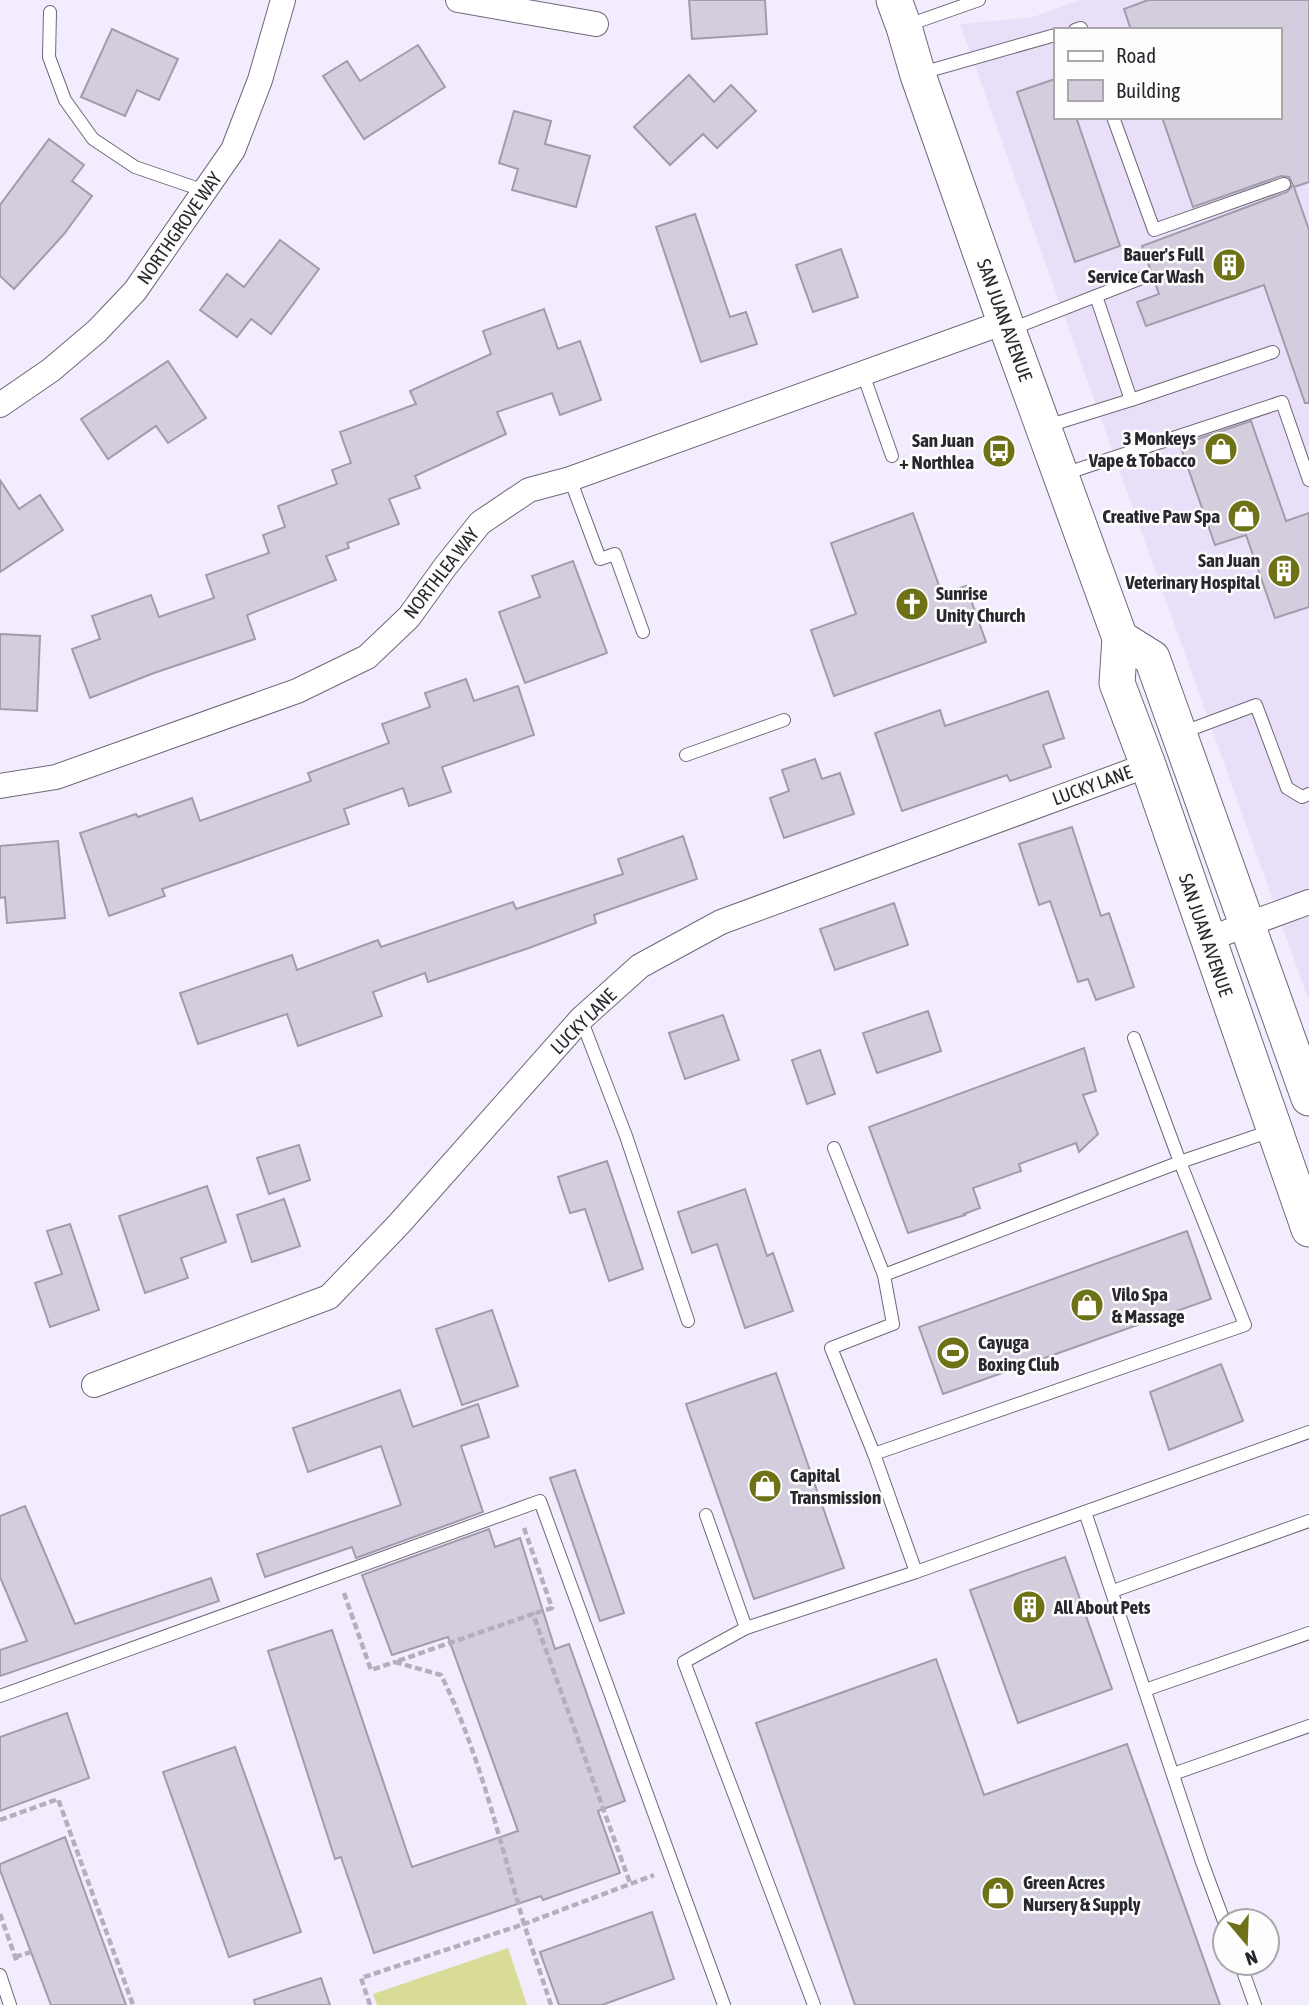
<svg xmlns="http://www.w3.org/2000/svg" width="1309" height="2005" font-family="'Asap Condensed',sans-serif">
<rect width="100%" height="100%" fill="#f3ecfe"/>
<path fill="#eadff8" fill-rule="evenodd" d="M1080,0H1309V1001L960,24L1033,17ZM1055,30H1279V117H1055Z"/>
<path fill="#d8dc97" d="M508,1948L527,2005H377L373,1994Z"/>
<g fill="#d4cdde" stroke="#a29bac" stroke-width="2">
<path d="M689,0H765L767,34L692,39Z"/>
<path d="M1148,0H1309V182L1294,187L1309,230V403H1305L1264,285L1146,326L1137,302L1159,294L1142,246L1287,192L1293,185L1289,177L1281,176L1193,207L1162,117H1279V30H1131L1124,9Z"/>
<path d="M112,29L178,59L159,100L137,90L125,116L81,97Z"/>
<path d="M418,45L445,87L364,139L323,76L347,61L360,81Z"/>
<path d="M689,75L714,102L731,85L756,111L717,148L703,134L670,165L634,127Z"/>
<path d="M1055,79V117H1076L1120,246L1075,262L1017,92Z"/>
<path d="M514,111L551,121L545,144L590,156L576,207L512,190L518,169L499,163Z"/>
<path d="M49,139L84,165L72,181L92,196L64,234L14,289L0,276V205Z"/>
<path d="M695,214L730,317L746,312L757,344L701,362L656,227Z"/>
<path d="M280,240L319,269L271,334L251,319L237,337L200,310L227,274L244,287Z"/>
<path d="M841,249L858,297L813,312L796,265Z"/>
<path d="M544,309L558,349L580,341L601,400L560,415L552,393L497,412L506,434L415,476L420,488L389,499L399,524L347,543L349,548L326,556L336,580L247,615L255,639L154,673L90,698L72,649L100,639L92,616L151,595L159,617L214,598L206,575L269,553L263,535L285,527L278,506L337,484L332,470L351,463L340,432L416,404L410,391L491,354L483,331Z"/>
<path d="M168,361L206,418L168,443L156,426L108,459L81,419Z"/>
<path d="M1251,421L1286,521L1309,513V607L1275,618L1246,535L1215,545L1180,445Z"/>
<path d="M0,480L19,509L40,495L63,530L0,572Z"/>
<path d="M913,513L942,594L966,586L986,642L834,696L811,630L856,614L831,543Z"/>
<path d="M573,561L607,653L525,683L499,612L540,597L532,576Z"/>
<path d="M0,634L40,636L37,711L0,709Z"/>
<path d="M466,679L474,701L518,686L534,735L442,767L451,792L409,806L403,788L344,809L349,824L162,889L165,896L109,916L80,833L136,814L138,817L192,798L200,821L311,781L308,773L389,743L382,724L430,707L425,693Z"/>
<path d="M1048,691L1064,738L1043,745L1051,767L1010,781L1007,775L902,811L875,733L940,710L945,726Z"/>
<path d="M815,759L822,779L840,773L854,814L784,838L770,798L789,791L782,770Z"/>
<path d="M1072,827L1101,916L1109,913L1134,987L1096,1000L1088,979L1078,982L1050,901L1039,905L1019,844Z"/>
<path d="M683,836L697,879L594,915L596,923L529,948L428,982L425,973L373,992L382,1016L298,1046L287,1014L198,1044L180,993L292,955L297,970L378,940L381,947L513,902L516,909L623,874L618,859Z"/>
<path d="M58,841L65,918L7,923L5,897L0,898V846Z"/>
<path d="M894,903L908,945L835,970L820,929Z"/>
<path d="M928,1011L941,1051L877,1073L863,1033Z"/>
<path d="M723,1015L739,1060L685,1079L669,1033Z"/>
<path d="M1084,1048L1096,1091L1083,1095L1098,1134L1079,1152L1076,1143L1019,1164L1021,1171L973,1188L980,1208L964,1214L965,1215L908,1233L869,1127Z"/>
<path d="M820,1050L835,1094L807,1104L792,1060Z"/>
<path d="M299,1145L310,1180L269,1194L257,1158Z"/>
<path d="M607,1161L643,1269L609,1281L585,1209L570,1213L558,1177Z"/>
<path d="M207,1186L226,1242L181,1258L188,1278L145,1293L119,1216Z"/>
<path d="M745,1189L767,1256L773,1253L793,1311L745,1328L717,1244L692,1253L678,1212Z"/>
<path d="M284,1199L300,1246L252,1262L237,1215Z"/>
<path d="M70,1224L99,1310L50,1327L35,1283L62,1274L47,1231Z"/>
<path d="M1187,1231L1211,1299L943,1394L919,1327Z"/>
<path d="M492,1310L518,1386L462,1405L436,1329Z"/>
<path d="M1221,1364L1243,1421L1169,1450L1150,1392Z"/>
<path d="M776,1373L844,1568L754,1599L686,1404Z"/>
<path d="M400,1390L413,1427L478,1404L489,1437L461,1446L483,1512L356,1558L352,1547L265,1577L257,1554L401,1505L381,1446L308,1472L293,1428Z"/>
<path d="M575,1470L624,1613L600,1621L550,1478Z"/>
<path d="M25,1506L75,1624L211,1578L219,1601L0,1676V1650L27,1641L0,1577V1516Z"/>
<path d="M489,1529L495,1547L520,1538L555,1649L569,1644L625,1801L598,1811L620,1873L543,1900L541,1896L374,1953L341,1857L335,1859L268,1651L332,1630L412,1867L518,1831L448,1637L392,1655L362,1575Z"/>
<path d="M1065,1557L1112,1689L1018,1723L970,1590Z"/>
<path d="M936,1659L984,1795L1127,1744L1220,2005H855L756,1723Z"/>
<path d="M67,1713L89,1778L0,1811V1737Z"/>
<path d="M235,1747L301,1932L229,1957L163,1772Z"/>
<path d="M65,1837L98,1928L126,2005H51L0,1870V1864Z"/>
<path d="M652,1912L674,1979L602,2005H559L540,1952Z"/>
<path d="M321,1978L330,2005H255L254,2000Z"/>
</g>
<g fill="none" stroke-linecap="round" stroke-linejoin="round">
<defs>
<g id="service">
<path d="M50,12L49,57L65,100L93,139L135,167L205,191"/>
<path d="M905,26L979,0"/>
<path d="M1075,30L1081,28V30"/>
<path d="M918,74L1055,35"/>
<path d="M1113,117L1154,230L1284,184"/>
<path d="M1096,296L1131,400L1273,352"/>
<path d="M1009,330L1142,278"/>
<path d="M863,374L892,456"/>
<path d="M1044,427L1131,400"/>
<path d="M1064,474L1282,402L1309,480"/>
<path d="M570,479L600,559L615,554L643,632"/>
<path d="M1181,733L1256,705L1287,788L1302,797L1309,794"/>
<path d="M686,755L784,720"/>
<path d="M581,1019L626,1136L688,1321"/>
<path d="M834,1148L884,1275L1180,1162L1274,1130"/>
<path d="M874,1454L831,1348L893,1324L884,1275"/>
<path d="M1085,1512L1202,1862L1225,1924"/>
<path d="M706,1515L746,1628L916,1572L1309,1432"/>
<path d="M916,1572L874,1454L1245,1325L1180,1162L1134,1038"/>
<path d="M1113,1591L1309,1521"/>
<path d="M746,1628L684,1662L814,2005"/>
<path d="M1145,1690L1309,1633"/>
<path d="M0,1696L540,1501L724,2005"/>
<path d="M1173,1774L1309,1726"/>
<path d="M1240,1963L1255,2005"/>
<path d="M0,1975L10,2005"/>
</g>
<g id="minor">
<path d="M458,0L596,24"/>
<path d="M0,405L51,370L97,331L135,291L233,150L260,80L283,0"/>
<path d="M0,786L56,777L297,691L367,657L409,617L445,567L480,523L529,490L570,479L1005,322"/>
<path d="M1208,939L1309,902"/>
<path d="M94,1385L329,1297L399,1224L581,1019L640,966L721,922L1148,765"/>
</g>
<g id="secondary">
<path d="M894,0L904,27L918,75L1005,322L1120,638L1117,683L1148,765L1309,1229"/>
<path d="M1120,638L1152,658L1309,1098"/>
</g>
</defs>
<use href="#service" stroke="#6f6878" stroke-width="14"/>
<use href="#minor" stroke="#6f6878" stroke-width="26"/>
<use href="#secondary" stroke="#6f6878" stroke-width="37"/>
<g stroke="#b4aebd" stroke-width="4.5" stroke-dasharray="7 3.5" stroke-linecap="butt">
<path d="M524,1528L552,1608L533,1614"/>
<path d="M344,1593L371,1670L395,1662"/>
<path d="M0,1820L58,1799L133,2005"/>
<path d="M0,1914L17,1962"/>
<path d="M15,1957L31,1952"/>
<path d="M370,2005L361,1978L524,1924C500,1842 479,1751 441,1675L395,1662L533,1614L630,1883"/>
<path d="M551,2005L524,1924L654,1875"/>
</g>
<use href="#service" stroke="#fff" stroke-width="12"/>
<use href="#minor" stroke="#fff" stroke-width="24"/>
<use href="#secondary" stroke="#fff" stroke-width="35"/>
</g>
<defs>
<symbol id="building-disc" viewBox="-11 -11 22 22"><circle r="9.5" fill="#6f7116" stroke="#fdfdfd"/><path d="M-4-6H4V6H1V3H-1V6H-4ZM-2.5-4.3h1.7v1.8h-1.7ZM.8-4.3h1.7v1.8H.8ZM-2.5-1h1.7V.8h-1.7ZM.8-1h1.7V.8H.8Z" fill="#fff"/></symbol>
<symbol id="shop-disc" viewBox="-11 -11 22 22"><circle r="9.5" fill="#6f7116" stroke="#fdfdfd"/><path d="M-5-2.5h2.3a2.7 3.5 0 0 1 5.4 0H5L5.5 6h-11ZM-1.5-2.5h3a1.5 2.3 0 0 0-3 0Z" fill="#fff"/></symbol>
<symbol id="bus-disc" viewBox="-11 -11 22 22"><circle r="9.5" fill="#6f7116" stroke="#fdfdfd"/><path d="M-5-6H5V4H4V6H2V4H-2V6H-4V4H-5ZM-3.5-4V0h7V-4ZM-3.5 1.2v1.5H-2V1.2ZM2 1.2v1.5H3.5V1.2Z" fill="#fff"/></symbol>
<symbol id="church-disc" viewBox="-11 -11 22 22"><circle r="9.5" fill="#6f7116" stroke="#fdfdfd"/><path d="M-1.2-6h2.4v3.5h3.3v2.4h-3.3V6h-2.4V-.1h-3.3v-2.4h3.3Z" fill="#fff"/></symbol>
<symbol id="stadium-disc" viewBox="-11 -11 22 22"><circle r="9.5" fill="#6f7116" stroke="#fdfdfd"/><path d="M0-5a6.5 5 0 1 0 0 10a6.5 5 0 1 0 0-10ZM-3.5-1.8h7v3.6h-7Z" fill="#fff"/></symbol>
</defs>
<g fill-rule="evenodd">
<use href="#building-disc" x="1210" y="246" width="38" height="38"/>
<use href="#shop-disc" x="1202" y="430" width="38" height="38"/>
<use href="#bus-disc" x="980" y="432" width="38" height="38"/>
<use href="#shop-disc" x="1225" y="497" width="38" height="38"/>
<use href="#building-disc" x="1265" y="552" width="38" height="38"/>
<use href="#church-disc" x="893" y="585" width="38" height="38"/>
<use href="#shop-disc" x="1068" y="1286" width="38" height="38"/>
<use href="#stadium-disc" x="934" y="1334" width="38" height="38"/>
<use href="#shop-disc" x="746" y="1467" width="38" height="38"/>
<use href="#building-disc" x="1010" y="1588" width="38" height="38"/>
<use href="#shop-disc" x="979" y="1874" width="38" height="38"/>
</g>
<g text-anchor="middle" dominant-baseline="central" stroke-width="5" stroke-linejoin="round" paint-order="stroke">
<g font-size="19" fill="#2a272e" stroke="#fdfdfd">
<text transform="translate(179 228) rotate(-55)">NORTHGROVE WAY</text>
<text transform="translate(1005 320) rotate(70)">SAN JUAN AVENUE</text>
<text transform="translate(441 573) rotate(-52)">NORTHLEA WAY</text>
<text transform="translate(1092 785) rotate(-20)">LUCKY LANE</text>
<text transform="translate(1206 935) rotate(71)">SAN JUAN AVENUE</text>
<text transform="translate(583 1021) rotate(-45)">LUCKY LANE</text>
</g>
<g font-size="19" font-weight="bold" fill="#2a272e" stroke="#fdfdfd" text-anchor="start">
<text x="1204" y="254" text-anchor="end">Bauer's Full<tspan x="1204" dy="22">Service Car Wash</tspan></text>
<text x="1196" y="438" text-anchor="end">3 Monkeys<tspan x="1196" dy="22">Vape &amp; Tobacco</tspan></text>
<text x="974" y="440" text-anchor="end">San Juan<tspan x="974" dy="22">+ Northlea</tspan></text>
<text x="1220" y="516" text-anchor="end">Creative Paw Spa</text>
<text x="1260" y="560" text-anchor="end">San Juan<tspan x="1260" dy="22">Veterinary Hospital</tspan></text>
<text x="936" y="593">Sunrise<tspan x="936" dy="22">Unity Church</tspan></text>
<text x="1112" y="1294">Vilo Spa<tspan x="1112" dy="22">&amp; Massage</tspan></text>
<text x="978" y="1342">Cayuga<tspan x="978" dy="22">Boxing Club</tspan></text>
<text x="790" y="1475">Capital<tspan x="790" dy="22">Transmission</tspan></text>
<text x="1054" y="1607">All About Pets</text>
<text x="1023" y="1882">Green Acres<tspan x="1023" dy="22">Nursery &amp; Supply</tspan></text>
</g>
</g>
<rect x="1054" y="28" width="228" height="91" fill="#fdfdfd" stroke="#a9a7aa" stroke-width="2"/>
<rect x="1068" y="51" width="35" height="10" fill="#ffffff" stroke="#a9a7aa" stroke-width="2"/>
<text x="1116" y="63" font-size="21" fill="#2a272e">Road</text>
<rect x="1068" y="80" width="35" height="21" fill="#d4cdde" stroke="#a9a7aa" stroke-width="2"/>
<text x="1116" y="98" font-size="21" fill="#2a272e">Building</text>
<g transform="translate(1246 1942) rotate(161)"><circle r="33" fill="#fdfdfd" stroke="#a9a7aa" stroke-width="2"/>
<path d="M0-5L12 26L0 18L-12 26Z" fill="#6f7116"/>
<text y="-10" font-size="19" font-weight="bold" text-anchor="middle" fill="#2a272e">N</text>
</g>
</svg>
